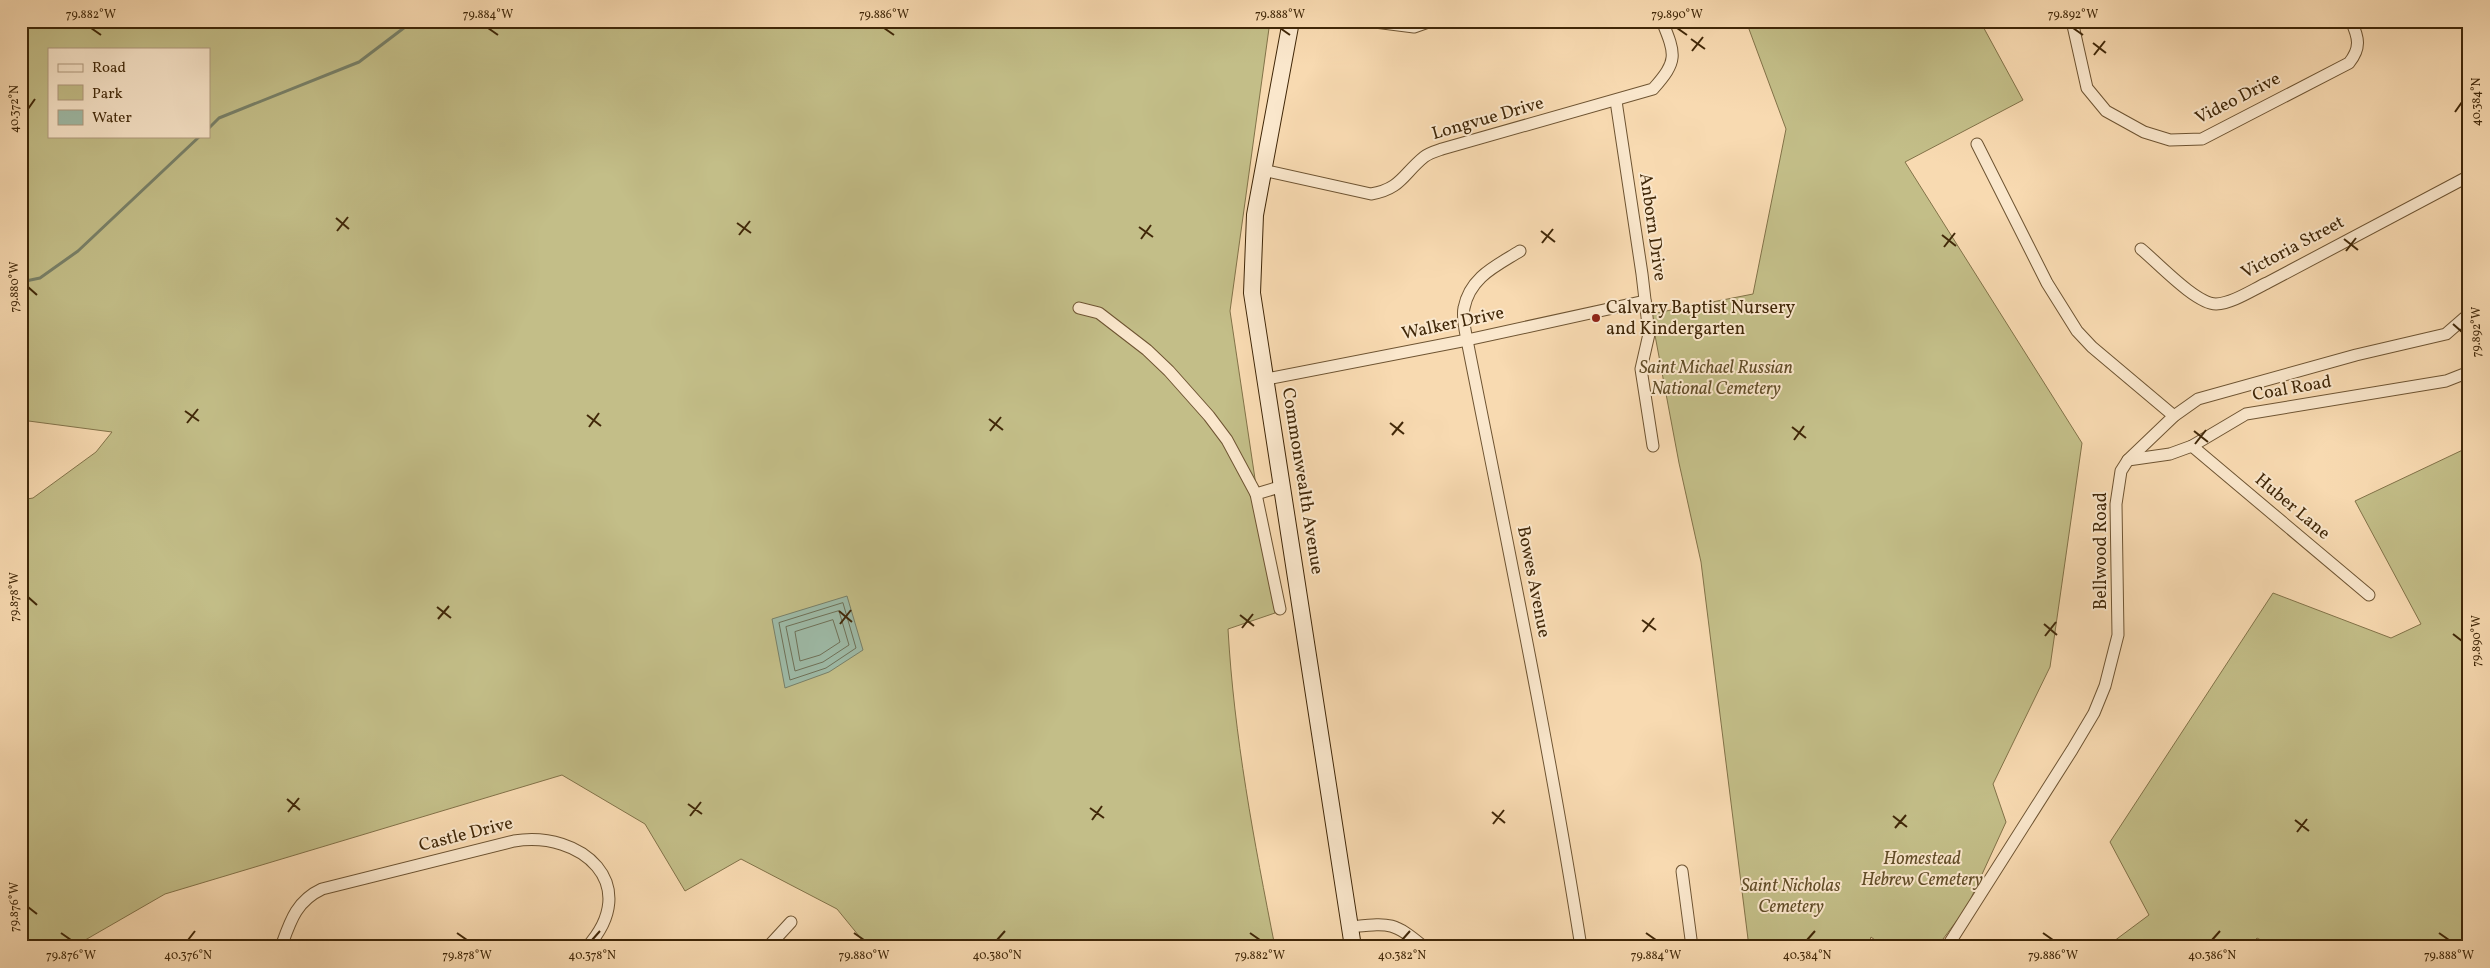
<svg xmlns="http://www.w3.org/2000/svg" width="2490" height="968" font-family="Vollkorn,serif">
<rect width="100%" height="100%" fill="#f8dab1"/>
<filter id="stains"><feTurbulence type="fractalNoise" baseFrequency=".004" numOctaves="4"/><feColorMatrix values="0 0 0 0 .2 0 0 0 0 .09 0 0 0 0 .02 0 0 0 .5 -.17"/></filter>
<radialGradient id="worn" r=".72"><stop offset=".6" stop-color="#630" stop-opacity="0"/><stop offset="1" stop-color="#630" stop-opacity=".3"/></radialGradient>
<g fill="#c3be88" stroke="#827248" fill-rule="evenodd">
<path d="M21,21H1270L1230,311L1275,613L1228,629C1234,736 1254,841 1275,947H868L837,909L741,859L685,891L645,824L562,775L165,894L73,947H21V500L33,498L96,452L112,432L21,420ZM49,49H209V136H49Z"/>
<path d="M1746,21H1980L2023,100L1905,162L2082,443L2050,667L1993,784L2006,822L1967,907L1937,947H1884L1871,937L1868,947H1749L1701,562L1679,463L1651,314L1753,294L1786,129Z"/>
<path d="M2469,447V947H2274L2257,938L2249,947L2179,945L2106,947L2149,915L2110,842L2273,593L2391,638L2421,624L2355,501Z"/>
</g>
<path fill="#9ebba8" stroke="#788068" d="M847,596L863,650L829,672L785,688L772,619Z"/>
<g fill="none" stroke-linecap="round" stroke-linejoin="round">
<g stroke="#6f7158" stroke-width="1">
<path d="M843,603L856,648L826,668L790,680L779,623Z"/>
<path d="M839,611L849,645L823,662L795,671L786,627Z"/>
<path d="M833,620L840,642L820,655L800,661L795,632Z"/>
</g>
<g stroke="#788068" stroke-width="3">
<path d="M209,128L219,118L359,62L413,21"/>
<path d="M21,282L40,278L78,251L200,136"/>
</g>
<defs>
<g id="street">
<path d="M1367,21L1414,27L1431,21"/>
<path d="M2072,21L2087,88L2106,111L2144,132L2170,140L2202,139L2349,63C2361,48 2359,38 2351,21"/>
<path d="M1616,101L1642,274L1649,334L1641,369L1653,446"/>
<path d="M1977,144L2047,283L2077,331L2092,347L2174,416"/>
<path d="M1263,170L1371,194C1401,189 1403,174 1424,157C1429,153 1436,151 1442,149L1653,89C1678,61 1676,55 1662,21"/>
<path d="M2141,249C2158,263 2196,304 2216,304C2233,303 2252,290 2267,283L2469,176"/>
<path d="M1520,251C1496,266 1470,277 1464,308C1462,317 1465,330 1467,340C1507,542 1549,743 1581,947"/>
<path d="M1079,308L1099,313L1147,350L1169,371L1209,416L1227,440L1256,494L1283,486"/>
<path d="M1267,379L1467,340L1645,301"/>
<path d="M2192,446L2369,595"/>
<path d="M2128,460L2170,454L2192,446L2246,414L2446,381L2469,372"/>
<path d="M1256,494L1280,609"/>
<path d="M1682,871L1692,947"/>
<path d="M1350,927C1389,923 1393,921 1424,947"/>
<path d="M281,947C290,922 296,901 322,889L514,841C582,830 643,885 587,947"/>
<path d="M768,947L791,922"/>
<path d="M1947,947L2072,750L2094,713L2105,686L2118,635L2116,504L2121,471L2128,460L2174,416L2198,399L2356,355L2446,334L2469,314"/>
</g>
<path id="secondary" d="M1291,21L1255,215L1252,293L1353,947"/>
</defs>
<use href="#street" stroke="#6e5432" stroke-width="13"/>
<use href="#secondary" stroke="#402708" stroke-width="18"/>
<use href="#street" stroke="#fae7cc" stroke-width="11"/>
<use href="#secondary" stroke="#fae7cc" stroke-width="16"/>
</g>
<path fill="none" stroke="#402708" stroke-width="2" d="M91,28L101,35M488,28L498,35M884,28L894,35M1280,28L1290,35M1677,28L1687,35M2073,28L2083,35M1691,39L1705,49M2093,43L2106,53M1692,51L1703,37M2094,55L2105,41M28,109L35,99M2455,112L2462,102M336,218L349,229M737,223L751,233M1139,227L1153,237M337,231L348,217M1541,231L1555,242M739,235L750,221M1942,235L1956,246M1141,239L1151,225M2344,239L2358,250M1542,243L1553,229M1944,247L1955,233M2346,251L2356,238M28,287L37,295M2453,324L2462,332M185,411L199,421M587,415L601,426M989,419L1003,430M187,423L198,409M1390,423L1404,434M589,427L599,413M1792,427L1806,438M990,431L1001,417M2194,431L2208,442M1392,435L1403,422M1794,440L1804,426M2195,444L2206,430M28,597L37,605M437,607L451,618M839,611L852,622M1240,615L1254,626M438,619L449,606M1642,620L1656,630M840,624L851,610M2044,624L2057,635M1242,628L1253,614M1643,632L1654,618M2453,634L2462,641M2045,636L2056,622M287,799L300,810M688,804L702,814M1090,808L1104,818M288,812L299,798M1492,812L1505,823M690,816L701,802M1893,816L1907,827M1092,820L1102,806M2295,820L2309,831M1493,824L1504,810M1895,828L1906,815M2297,832L2307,819M28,907L37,914M61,933L71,940M457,933L467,940M854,933L864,940M1250,933L1260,940M1646,933L1656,940M2043,933L2053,940M2439,933L2449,940M188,940L195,931M592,940L600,931M997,940L1005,931M1402,940L1410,931M1807,940L1815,931M2212,940L2220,931"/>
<circle fill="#8f2418" stroke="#fae7cc" stroke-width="2" cx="1596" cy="318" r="5"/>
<g text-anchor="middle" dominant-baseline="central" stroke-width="4" stroke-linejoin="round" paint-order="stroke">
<g font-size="18" fill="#402708" stroke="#fae7cc">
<text transform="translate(2238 99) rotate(-27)">Video Drive</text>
<text transform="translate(1488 119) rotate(-16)">Longvue Drive</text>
<text transform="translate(1652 227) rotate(82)">Anborn Drive</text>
<text transform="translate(2293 248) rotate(-28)">Victoria Street</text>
<text transform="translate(1453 324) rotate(-12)">Walker Drive</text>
<text transform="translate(2292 389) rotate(-10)">Coal Road</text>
<text transform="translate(1302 481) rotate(81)">Commonwealth Avenue</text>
<text transform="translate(2292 507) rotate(40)">Huber Lane</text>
<text transform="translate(2101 551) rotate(-90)">Bellwood Road</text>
<text transform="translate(1533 582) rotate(79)">Bowes Avenue</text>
<text transform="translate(466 835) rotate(-14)">Castle Drive</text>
</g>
<g font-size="18" fill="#402708" stroke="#fae7cc" text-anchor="start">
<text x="1606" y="308">Calvary Baptist Nursery<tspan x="1606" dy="21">and Kindergarten</tspan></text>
</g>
<g font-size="18" font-style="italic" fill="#614d28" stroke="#fae7cc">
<text x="1716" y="368">Saint Michael Russian<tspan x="1716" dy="21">National Cemetery</tspan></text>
<text x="1922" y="859">Homestead<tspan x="1922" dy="21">Hebrew Cemetery</tspan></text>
<text x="1791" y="886">Saint Nicholas<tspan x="1791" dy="21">Cemetery</tspan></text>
</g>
</g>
<rect width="2490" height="968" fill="none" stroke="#f8dab1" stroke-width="55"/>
<rect x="48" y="48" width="162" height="90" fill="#fae7cc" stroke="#b09a7e"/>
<rect x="58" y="64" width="25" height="8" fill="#fae7cc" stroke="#b09a7e"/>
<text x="92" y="72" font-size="15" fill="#402708">Road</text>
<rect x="58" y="85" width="25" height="15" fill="#c3be88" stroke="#b09a7e"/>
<text x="92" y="98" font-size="15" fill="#402708">Park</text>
<rect x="58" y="110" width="25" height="15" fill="#9ebba8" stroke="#b09a7e"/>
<text x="92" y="122" font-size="15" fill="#402708">Water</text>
<rect x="28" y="28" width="2434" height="912" fill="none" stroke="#402708" stroke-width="2"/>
<g font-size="12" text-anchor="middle" fill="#402708">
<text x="91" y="18">79.882°W</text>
<text x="488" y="18">79.884°W</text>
<text x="884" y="18">79.886°W</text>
<text x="1280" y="18">79.888°W</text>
<text x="1677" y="18">79.890°W</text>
<text x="2073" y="18">79.892°W</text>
<text transform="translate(2476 102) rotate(-90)" y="4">40.384°N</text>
<text transform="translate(14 109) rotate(-90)" y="4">40.372°N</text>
<text transform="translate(14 287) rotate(-90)" y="4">79.880°W</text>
<text transform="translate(2476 332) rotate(-90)" y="4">79.892°W</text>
<text transform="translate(14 597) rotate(-90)" y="4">79.878°W</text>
<text transform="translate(2476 641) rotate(-90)" y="4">79.890°W</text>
<text transform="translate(14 907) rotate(-90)" y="4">79.876°W</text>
<text x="71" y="959">79.876°W</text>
<text x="188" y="959">40.376°N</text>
<text x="467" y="959">79.878°W</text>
<text x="592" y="959">40.378°N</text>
<text x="864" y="959">79.880°W</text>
<text x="997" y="959">40.380°N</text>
<text x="1260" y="959">79.882°W</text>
<text x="1402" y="959">40.382°N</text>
<text x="1656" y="959">79.884°W</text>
<text x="1807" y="959">40.384°N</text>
<text x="2053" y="959">79.886°W</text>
<text x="2212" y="959">40.386°N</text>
<text x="2449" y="959">79.888°W</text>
</g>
<rect width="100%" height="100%" filter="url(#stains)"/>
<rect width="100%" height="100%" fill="url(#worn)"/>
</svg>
